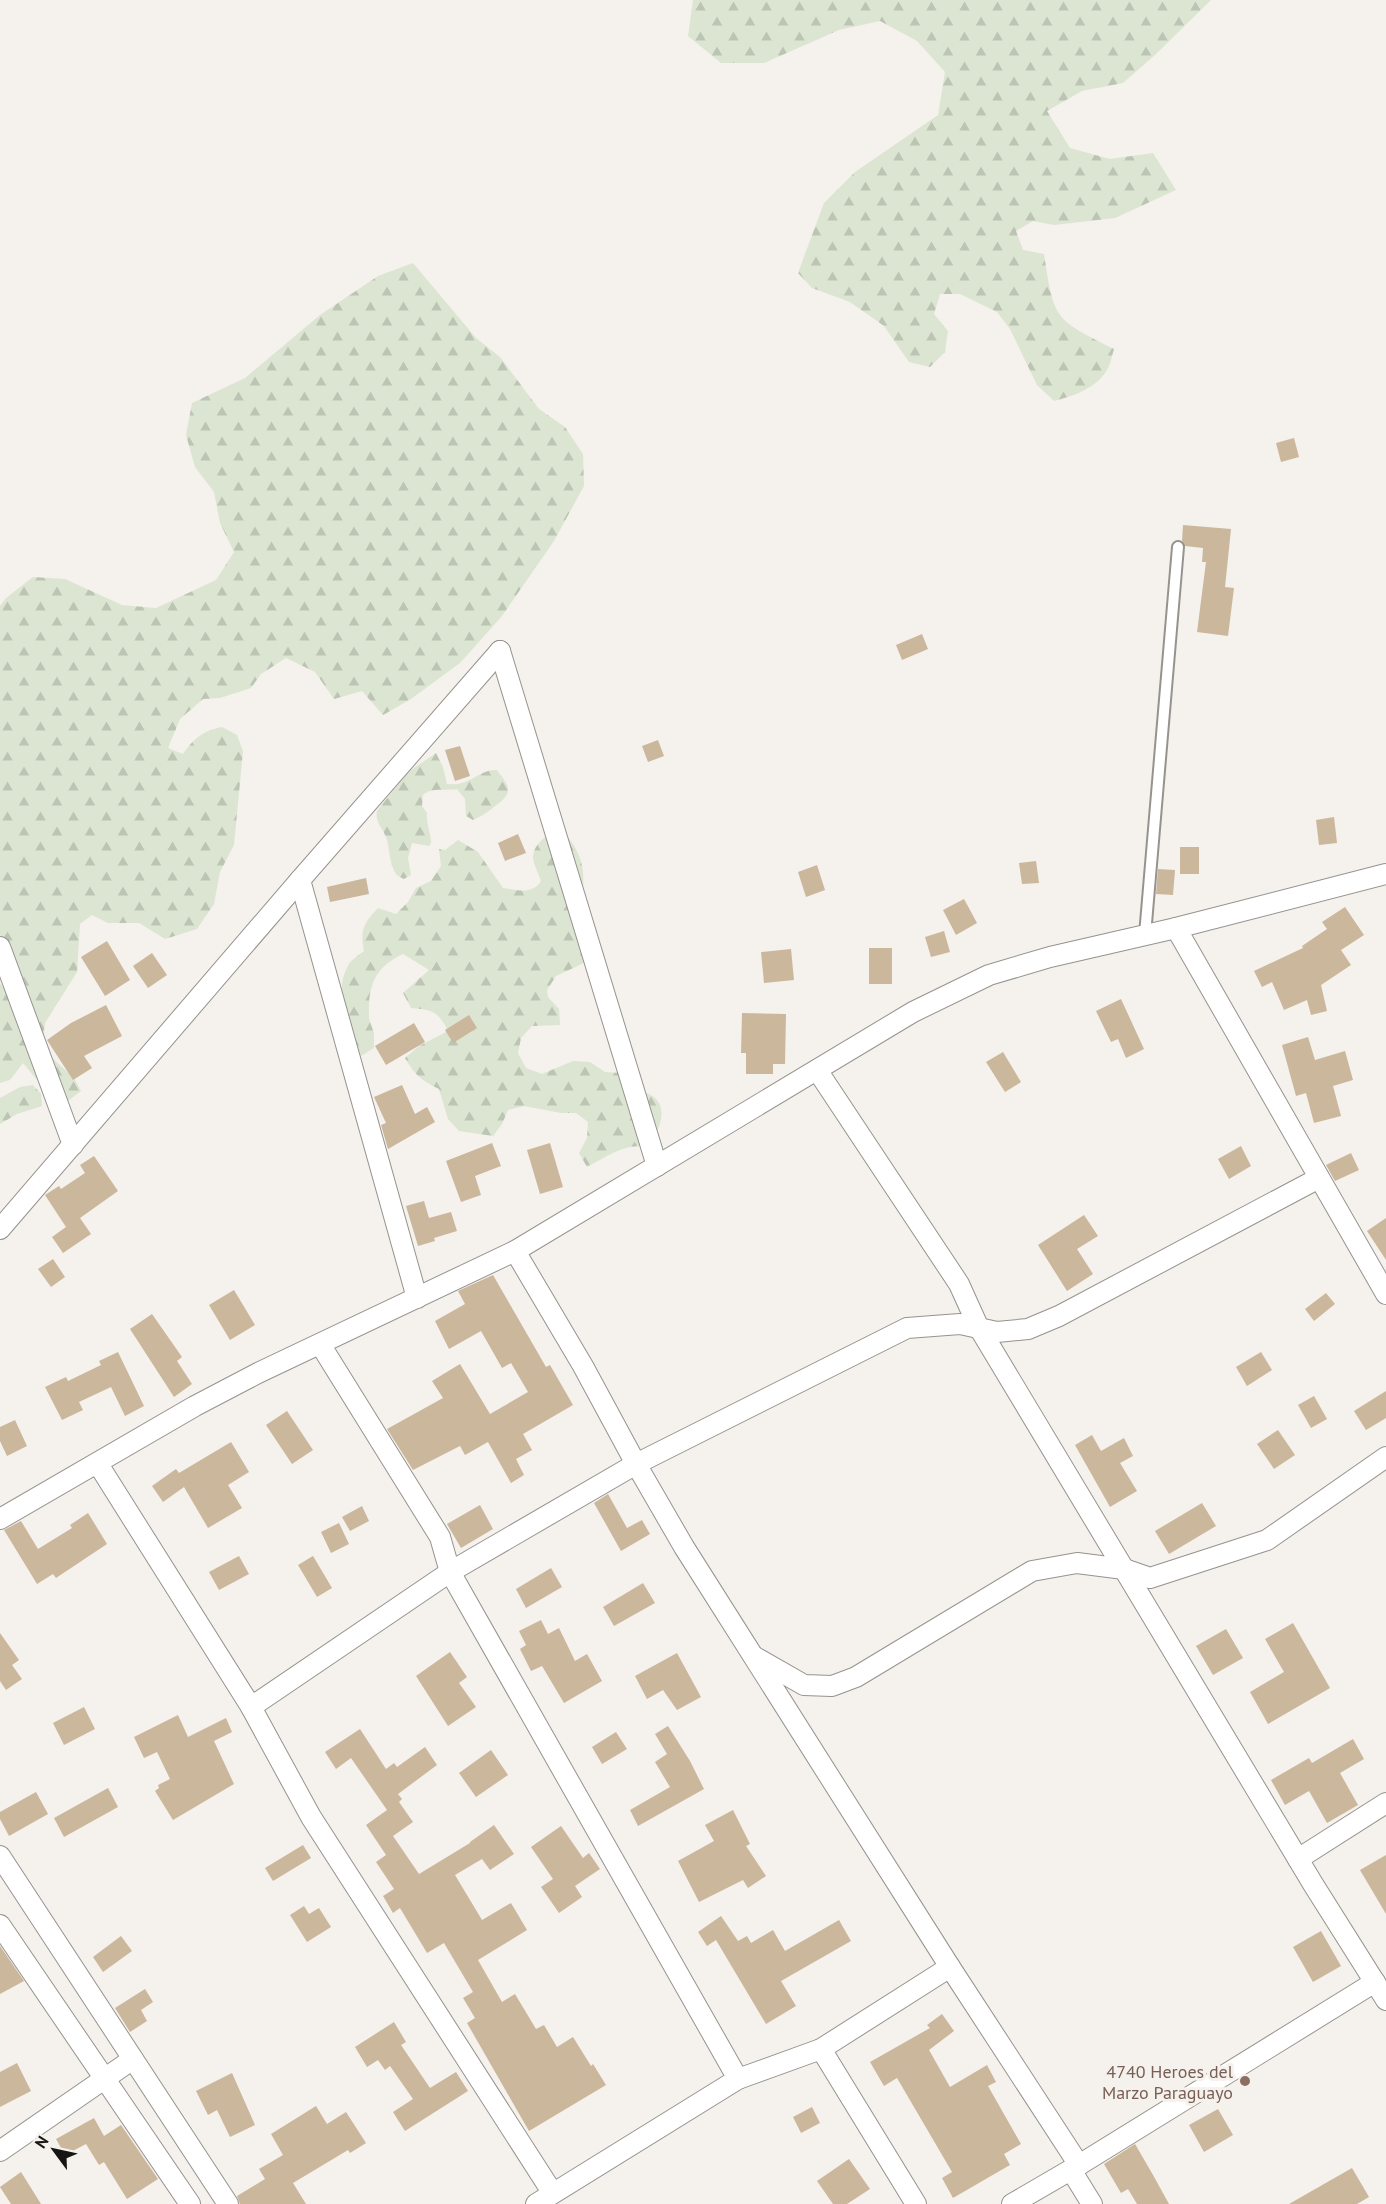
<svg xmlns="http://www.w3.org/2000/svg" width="1386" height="2204" font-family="'PT Sans',sans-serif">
<defs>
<pattern id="forest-firs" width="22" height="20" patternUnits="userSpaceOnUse" patternTransform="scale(1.5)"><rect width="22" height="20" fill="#dce5d2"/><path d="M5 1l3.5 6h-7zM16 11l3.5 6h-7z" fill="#bcc4b3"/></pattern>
</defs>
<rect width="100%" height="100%" fill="#f5f1ec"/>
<g fill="url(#forest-firs)">
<path d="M693,0H1211L1155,55L1123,83L1082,91L1047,111L1070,148L1110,159L1153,153L1176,190L1115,218L1054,225L1033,221L1016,231L1023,250L1044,254C1054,320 1054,319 1114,349C1112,355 1111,362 1108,368C1098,388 1073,396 1054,401L1037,385L1010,329L997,312L960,294H940L934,314L948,331L945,352L930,367L909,362L884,326L850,302L812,288L798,273L824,203L855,172L938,115L945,72L917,41L880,21L839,30L764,63H721L688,36Z"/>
<path d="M413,263L476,338L500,357L539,409L565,427L583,454L584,486L554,541L502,616L460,663L411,699L383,715L362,691L334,699L315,672L286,658L261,674L251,688L220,698L203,699L180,719L168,748L183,754C194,738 203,731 222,727L237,735L243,751L234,845L220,872L214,904L197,929L165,939L139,923H108L92,915L80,924L77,972L45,1023L43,1039L49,1055L74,1078L81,1091L68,1101L42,1086L23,1063L10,1080L0,1083V983L14,1001L20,998L0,934V606L6,598L33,577L65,579L122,605L156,608L216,580L234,552L220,523L214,492L195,467L186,435L192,403L245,378L320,315L378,276Z"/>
<path d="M436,753L443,767L447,784C470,787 479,769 497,770C510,787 514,793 495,806C488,812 482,816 473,820L466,816L465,799L457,789C445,791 431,787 423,795L422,806L427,813C426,824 431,832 431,843L429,846L412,843L408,858L411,875L404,879C403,879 397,875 396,874C389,864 390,848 386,837C382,827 375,823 377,811L408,772Z"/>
<path d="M560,829C572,840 583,857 583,874C584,884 582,894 583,903C585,921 605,937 599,956L556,976L547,990L548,997L559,1009L560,1025L532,1026L521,1038L518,1053L526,1068L542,1074L573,1061L590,1062L605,1072L622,1073C627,1078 631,1084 636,1087C642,1092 652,1094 657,1100C668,1114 657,1138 644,1147C625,1143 603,1159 587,1167L579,1153L587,1138L588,1122L576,1113H561L524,1106L508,1110L502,1124L493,1136L459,1131L448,1119L439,1089C422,1081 414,1074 405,1058L419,1046L448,1031C438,1011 433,1010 411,1008L403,993L429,970L403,954C375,967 368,985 369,1016C369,1022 373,1028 374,1034C374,1039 374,1044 374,1048L361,1056C351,1029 331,993 349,964C352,959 359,955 364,951C360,930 363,924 378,908L396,914L408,902L416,888L431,881L441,866L439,849L445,850L458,840L478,852L503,888C519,890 532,895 541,881C539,874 533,864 533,857C534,842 549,834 560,829Z"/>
<path d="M33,1085L41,1094L42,1106L17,1114L0,1124V1098L20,1087Z"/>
</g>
<g fill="#cbb79c">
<path d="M1294,438L1299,457L1281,462L1276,443Z"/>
<path d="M1183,525L1231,529L1225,587L1234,588L1228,636L1197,632L1206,562H1202L1203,548L1185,546L1182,541Z"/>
<path d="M922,634L928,649L902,660L896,645Z"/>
<path d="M658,740L664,756L648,762L642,746Z"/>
<path d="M460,746L470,776L455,781L445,750Z"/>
<path d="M1334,817L1337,843L1319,845L1316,820Z"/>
<path d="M518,834L526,853L505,861L498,843Z"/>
<rect x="1180" y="847" width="19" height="27"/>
<path d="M1036,861L1039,883L1022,884L1019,863Z"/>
<path d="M817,865L825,890L806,897L798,872Z"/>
<path d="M1158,869L1175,870L1173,895L1156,894Z"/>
<path d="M366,878L369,894L330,902L327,887Z"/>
<path d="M964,899L977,923L956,935L943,910Z"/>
<path d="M1345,907L1364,935L1341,950L1351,965L1321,985L1327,1011L1311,1015L1307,1000L1284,1010L1272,982L1262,987L1254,971L1303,948L1302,946L1327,929L1322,922Z"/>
<path d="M944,931L950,952L931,957L925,937Z"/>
<path d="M107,941L130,980L105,996L81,957Z"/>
<rect x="869" y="948" width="23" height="36"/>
<path d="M791,949L794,980L764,983L761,952Z"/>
<path d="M152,953L167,975L148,988L133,966Z"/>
<path d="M1121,999L1144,1049L1126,1058L1118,1039L1111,1042L1096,1011Z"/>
<path d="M106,1005L122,1036L84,1056L92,1068L73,1080L47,1040L71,1023Z"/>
<path d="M742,1013L786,1014L785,1064H773V1074H746V1053H741Z"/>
<path d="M469,1015L477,1028L453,1043L445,1030Z"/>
<path d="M414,1023L425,1042L386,1065L375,1046Z"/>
<path d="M1308,1037L1315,1060L1345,1051L1353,1080L1333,1086L1341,1116L1314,1123L1306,1093L1296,1096L1282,1045Z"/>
<path d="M1003,1052L1021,1082L1005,1092L986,1062Z"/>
<path d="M402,1085L415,1114L427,1107L435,1122L388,1149L381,1125L386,1123L374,1097Z"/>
<path d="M492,1143L501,1166L475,1176L481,1195L461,1202L446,1161Z"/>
<path d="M550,1143L563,1187L540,1194L527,1150Z"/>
<path d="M1241,1146L1251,1166L1229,1179L1218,1159Z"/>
<path d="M1351,1153L1359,1170L1335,1181L1326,1165Z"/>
<path d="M94,1156L118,1191L80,1218L91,1234L63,1253L52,1237L66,1227L45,1195L59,1186L61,1189L85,1173L80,1165Z"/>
<path d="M424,1201L429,1218L451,1212L457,1231L434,1238L435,1241L418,1246L406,1206Z"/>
<path d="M1084,1215L1098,1236L1077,1249L1093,1274L1067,1291L1038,1245Z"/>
<path d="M1386,1218V1260L1367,1231Z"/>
<path d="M53,1259L65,1277L51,1287L38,1269Z"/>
<path d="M493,1275L546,1367L550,1365L573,1405L523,1434L532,1450L516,1459L524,1475L511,1483L488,1442L465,1455L460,1446L413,1470L387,1429L443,1398L432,1381L460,1364L490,1414L528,1392L511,1363L502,1368L481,1331L449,1349L435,1321L465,1304L458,1291Z"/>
<path d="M234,1290L255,1325L230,1340L209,1305Z"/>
<path d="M1326,1293L1335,1304L1314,1321L1305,1309Z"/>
<path d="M152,1314L182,1357L177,1361L192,1384L174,1397L130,1329Z"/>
<path d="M118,1352L144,1406L125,1416L111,1387L79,1402L83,1410L62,1420L45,1387L66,1377L68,1381L101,1365L99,1361Z"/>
<path d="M1261,1352L1272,1370L1247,1386L1236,1367Z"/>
<path d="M1386,1391V1418L1366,1430L1354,1411Z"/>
<path d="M1314,1396L1327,1419L1311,1428L1298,1405Z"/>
<path d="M287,1411L313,1450L292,1464L266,1425Z"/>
<path d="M15,1420L27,1446L7,1456L0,1441V1427Z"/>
<path d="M1278,1430L1295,1455L1274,1469L1257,1444Z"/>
<path d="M1092,1435L1101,1451L1124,1438L1133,1456L1120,1463L1137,1491L1110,1507L1075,1445Z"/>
<path d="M231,1442L249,1472L228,1485L242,1508L208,1528L184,1487L163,1502L152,1486L176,1469L179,1473Z"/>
<path d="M608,1494L627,1528L642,1520L650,1534L621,1551L594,1503Z"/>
<path d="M1202,1503L1216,1526L1169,1554L1155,1531Z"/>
<path d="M480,1505L493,1529L461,1548L447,1524Z"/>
<path d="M362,1506L369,1521L350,1531L342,1517Z"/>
<path d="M88,1513L107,1544L56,1578L53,1574L37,1584L4,1530L21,1521L38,1549L72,1528L70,1525Z"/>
<path d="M339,1523L349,1544L331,1553L321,1532Z"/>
<path d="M239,1556L249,1574L219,1590L209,1572Z"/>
<path d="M313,1556L332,1588L317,1597L298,1565Z"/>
<path d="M551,1568L562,1587L526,1608L516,1589Z"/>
<path d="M643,1583L655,1603L614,1626L603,1607Z"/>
<path d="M541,1620L548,1634L559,1628L575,1661L587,1654L602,1681L564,1703L542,1666L531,1671L520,1649L526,1645L519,1631Z"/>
<path d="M1293,1623L1330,1688L1268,1724L1250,1692L1284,1672L1265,1639Z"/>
<path d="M1226,1629L1243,1658L1213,1675L1196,1646Z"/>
<path d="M0,1633L19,1660L12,1665L22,1679L6,1690L0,1681Z"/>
<path d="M450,1652L467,1677L459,1683L476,1707L448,1726L416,1676Z"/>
<path d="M677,1653L701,1697L677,1710L663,1690L647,1699L635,1676Z"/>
<path d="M84,1707L95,1729L64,1745L53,1723Z"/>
<path d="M178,1715L188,1737L226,1718L232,1732L214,1741L234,1784L173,1820L155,1791L159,1788L158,1785L170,1779L157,1752L144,1758L134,1737Z"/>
<path d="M668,1726L690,1761L704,1789L638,1826L630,1810L670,1787L655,1762L667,1754L655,1734Z"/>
<path d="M360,1729L386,1769L394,1763L397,1767L425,1747L437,1765L398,1794L402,1799L399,1802L413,1822L393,1836L419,1874L470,1843V1842L494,1825L514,1854L490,1870L482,1859L455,1875L482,1920L511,1903L527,1930L478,1960L502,2002L515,1994L536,2029L544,2025L557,2047L573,2037L591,2066L593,2064L606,2085L529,2131L467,2023L475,2018L463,1998L473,1992L444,1943L427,1953L400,1908L393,1913L383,1896L394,1889L376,1862L386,1855L366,1825L387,1810L351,1758L336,1769L325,1752Z"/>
<path d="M616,1732L627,1749L602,1764L592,1747Z"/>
<path d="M1353,1739L1364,1759L1340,1773L1358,1805L1327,1823L1309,1791L1285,1805L1271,1780L1309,1758L1312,1763Z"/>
<path d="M491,1750L508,1775L476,1797L459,1773Z"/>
<path d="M108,1788L118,1807L64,1837L54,1818Z"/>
<path d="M36,1792L48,1814L9,1836L0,1819V1812Z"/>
<path d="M733,1810L750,1844L746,1846L766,1876L748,1888L743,1880L699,1902L678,1861L714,1841L705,1825Z"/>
<path d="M561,1826L583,1858L589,1853L600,1869L575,1886L582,1897L559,1913L541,1887L553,1879L531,1847Z"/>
<path d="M303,1845L311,1858L273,1881L265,1868Z"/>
<path d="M1386,1855V1914L1360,1870Z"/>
<path d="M304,1906L309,1914L319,1908L331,1927L307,1942L290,1915Z"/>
<path d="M721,1916L738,1941L747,1936L751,1943L773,1930L785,1951L839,1920L851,1941L781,1981L796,2006L766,2024L716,1940L707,1946L698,1932Z"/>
<path d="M1321,1931L1341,1966L1313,1982L1293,1947Z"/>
<path d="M121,1936L132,1951L103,1972L93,1957Z"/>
<path d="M0,1946L24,1981L0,1994Z"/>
<path d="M145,1989L153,2002L141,2010L147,2021L130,2032L115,2008Z"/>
<path d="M942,2014L954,2031L929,2050L950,2087L987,2065L996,2082L988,2086L1021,2144L1004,2154L1010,2165L953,2198L942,2178L952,2172L897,2078L884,2086L870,2062L930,2028L927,2025Z"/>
<path d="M394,2022L406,2042L401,2045L430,2088L456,2072L468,2091L405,2131L393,2112L413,2099L390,2066L385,2070L378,2060L367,2067L355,2047Z"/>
<path d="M17,2063L31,2091L0,2107V2072Z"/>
<path d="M232,2073L255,2125L230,2137L217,2110L208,2115L196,2091Z"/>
<path d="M316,2106L327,2124L346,2112L366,2143L350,2153L348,2150L293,2183L306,2204H240L237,2196L265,2179L259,2169L283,2155L271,2134Z"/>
<path d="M812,2107L820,2123L801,2133L793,2117Z"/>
<path d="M1218,2109L1233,2135L1204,2152L1189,2125Z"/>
<path d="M94,2118L104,2136L121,2125L158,2179L127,2199L104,2162L99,2165L86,2144L65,2155L56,2139Z"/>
<path d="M1135,2144L1153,2175L1169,2204H1137L1128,2189L1121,2193L1104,2164Z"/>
<path d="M849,2159L870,2189L847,2204H833L817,2181Z"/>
<path d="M1352,2168L1369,2197L1357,2204H1289Z"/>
<path d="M21,2172L41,2204H11L0,2187Z"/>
</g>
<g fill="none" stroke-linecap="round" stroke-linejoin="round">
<defs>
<path id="lane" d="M1145,935L1178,547"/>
<g id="street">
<path d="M500,651L657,1166"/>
<path d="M300,880L417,1298"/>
<path d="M1176,928L1386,1294"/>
<path d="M0,947L73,1145"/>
<path d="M817,1070L959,1284L978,1326L1313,1884L1386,2000"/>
<path d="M0,1229L300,880L500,651"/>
<path d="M515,1251L583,1366L636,1464L684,1547L950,1967L1079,2165"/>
<path d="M320,1344L440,1537L450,1572L738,2079"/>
<path d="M98,1464L251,1707L311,1817L552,2192"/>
<path d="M0,1519L195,1406L258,1373L515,1251L913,1012L989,975L1050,957L1176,928L1386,874"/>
<path d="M755,1657L804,1685L832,1686L856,1677L1032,1571L1077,1563L1124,1569L1150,1578L1267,1540L1386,1457"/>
<path d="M251,1707L450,1572L636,1464L907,1328L960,1324L997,1332L1028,1329L1059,1316L1319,1178"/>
<path d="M0,1856L228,2204"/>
<path d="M1298,1859L1386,1803"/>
<path d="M0,1925L190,2204"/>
<path d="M821,2049L916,2204"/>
<path d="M0,2151L133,2059"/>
<path d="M1071,2170L1092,2204"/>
<path d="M536,2204L738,2079L821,2049L950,1967"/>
<path d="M1012,2204L1079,2165L1375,1982"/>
</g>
</defs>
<use href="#lane" stroke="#96938e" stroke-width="14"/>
<use href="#street" stroke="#96938e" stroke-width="22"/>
<use href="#lane" stroke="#fff" stroke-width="10"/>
<use href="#street" stroke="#fff" stroke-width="20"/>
</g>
<circle fill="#8d6e63" stroke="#f5f1ec" stroke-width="2" cx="1245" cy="2081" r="6"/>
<g text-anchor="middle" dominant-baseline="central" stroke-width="6" stroke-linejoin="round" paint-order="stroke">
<g font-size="18" fill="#785e54" stroke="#f5f1ec" text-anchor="end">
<text x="1233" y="2071">4740 Heroes del<tspan x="1233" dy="21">Marzo Paraguayo</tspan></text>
</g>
</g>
<g transform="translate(54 2150) rotate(303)" stroke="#f5f1ec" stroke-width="4.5" paint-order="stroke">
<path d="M0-4.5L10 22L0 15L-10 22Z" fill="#161513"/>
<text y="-9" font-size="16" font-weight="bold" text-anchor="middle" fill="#161513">N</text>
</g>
</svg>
